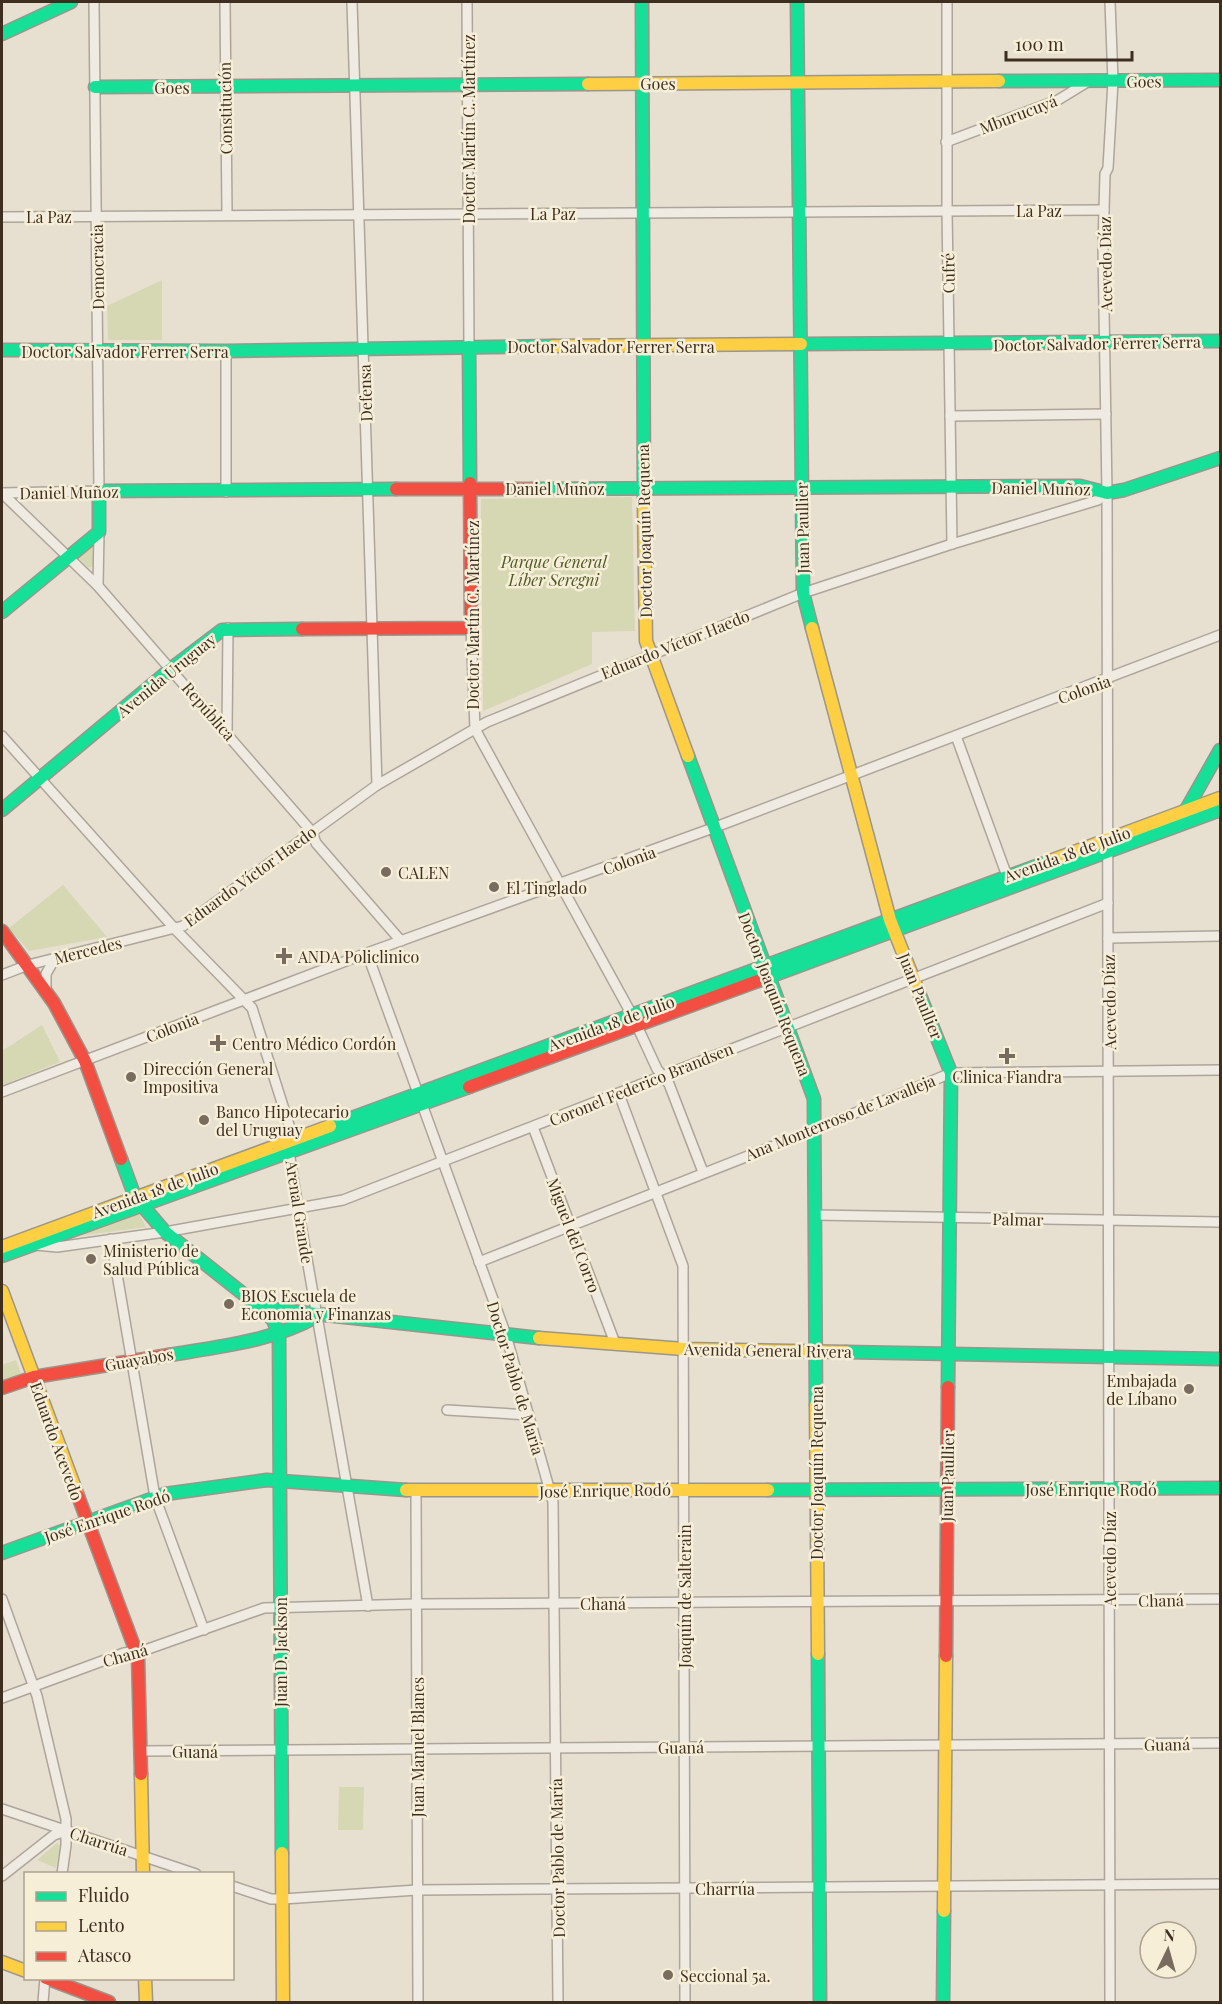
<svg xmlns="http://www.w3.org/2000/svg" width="1222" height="2004" font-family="'Playfair Display',serif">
<rect width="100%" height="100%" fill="#e7e0d1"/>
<g fill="#d6d7b3">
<path d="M162,280V340H108L107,306Z"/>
<path d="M632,497L635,631L592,632V664L483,711L481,499Z"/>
<path d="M90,545L94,548L93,566L89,568L77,556Z"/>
<path d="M63,885L107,937L29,951L9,928Z"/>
<path d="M42,1025L60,1062L2,1085V1051Z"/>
<path d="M136,1214H139L146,1227L78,1236Z"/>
<path d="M16,1360L21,1374L2,1381V1365Z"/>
<path d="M339,1787H364L363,1830H338Z"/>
<path d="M57,1843L60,1845L56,1868L37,1860Z"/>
</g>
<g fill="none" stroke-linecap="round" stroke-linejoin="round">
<defs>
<g id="street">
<path d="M225,2L227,215"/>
<path d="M352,2L377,785"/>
<path d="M467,2L469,347"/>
<path d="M947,2V210L952,544"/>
<path d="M1110,2L1113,81L1108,168L1105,174L1103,247L1107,493L1110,2002"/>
<path d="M946,142L1058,100L1089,81"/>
<path d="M2,217L1104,210"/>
<path d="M226,351V492"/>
<path d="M950,416L1106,414"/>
<path d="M2,493L98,586L312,832L316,843L401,941"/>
<path d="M2,493L99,491L94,2"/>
<path d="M98,586L99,532"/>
<path d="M471,628L475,729L632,1015L657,1069L669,1084L703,1172"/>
<path d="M227,732L228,628"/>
<path d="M2,736L175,929L252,1008L290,1128V1158L298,1208L368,1606"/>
<path d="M956,736L1007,876"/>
<path d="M1108,938L1220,936"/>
<path d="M367,953L506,1335L553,1502L558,2002"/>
<path d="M2,975L28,965L183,926L377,785L487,722L803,593L952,544L1098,500L1107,493"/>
<path d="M46,990V974L55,958"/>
<path d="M2,1092L367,953L713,828L1220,635"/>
<path d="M619,1094L683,1266L685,2002"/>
<path d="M533,1127L615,1343"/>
<path d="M815,1215L1220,1222"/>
<path d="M111,1239L155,1497L204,1630"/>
<path d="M36,1245L57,1247L165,1232L343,1200L1108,903"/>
<path d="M479,1262L814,1130L951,1073L1220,1070"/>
<path d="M447,1410L529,1415"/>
<path d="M416,1491L418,2002"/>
<path d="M2,1599L37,1696L66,1819V1845L62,1874"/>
<path d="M2,1698L124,1653L148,1649L264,1608L416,1604L1220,1599"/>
<path d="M141,1751L1220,1743"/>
<path d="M2,1809L196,1874"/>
<path d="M2,1876L54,1835L66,1831"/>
<path d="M232,1886L271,1899H283L417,1890L1220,1884"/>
<path d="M43,2002L45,1978"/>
</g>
<g id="fast">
<path d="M642,2L644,503"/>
<path d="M797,2L803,593L812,628"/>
<path d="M2,34L71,2"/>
<path d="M999,81L1220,80"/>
<path d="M95,87L588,84"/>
<path d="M801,344L1220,341"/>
<path d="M469,347L470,483"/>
<path d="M2,350L226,351L553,346"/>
<path d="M532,489L1080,486L1107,493L1124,490L1220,458"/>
<path d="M2,612L99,532V491L396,489"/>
<path d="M688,756L814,1099L816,1405"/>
<path d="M2,810L172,668L222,630L302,629"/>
<path d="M1186,810L1220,750"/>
<path d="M758,981L1220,810"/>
<path d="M919,993L951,1073L948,1387"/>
<path d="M330,1126L1050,861"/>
<path d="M121,1159L135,1197L165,1232L261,1308L539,1338"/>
<path d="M2,1256L469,1087"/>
<path d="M261,1308L273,1320L279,1334L282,1853"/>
<path d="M846,1352L1220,1359"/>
<path d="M169,1355C218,1347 274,1341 317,1316"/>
<path d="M768,1490L1220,1488"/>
<path d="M2,1553L165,1494L267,1480L406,1490"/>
<path d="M818,1654L820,2002"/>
<path d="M943,2002L944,1911"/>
</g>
<g id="slow">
<path d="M588,84L999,81"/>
<path d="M553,346L801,344"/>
<path d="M644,503L646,641L688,756"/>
<path d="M812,628L890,920L919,993"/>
<path d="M1050,861L1220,798"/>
<path d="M2,1247L330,1126"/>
<path d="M2,1291L78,1496"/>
<path d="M539,1338L684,1349L846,1352"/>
<path d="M816,1405L818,1654"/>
<path d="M406,1490H768"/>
<path d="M141,1774L143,1874"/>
<path d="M282,1853L283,2002"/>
<path d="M944,1911L946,1656"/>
<path d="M2,1962L26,1971"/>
<path d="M145,1978L146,2002"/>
</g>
<g id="jam">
<path d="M396,489H532"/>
<path d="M302,629L471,628L470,483"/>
<path d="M2,931L54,1003L85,1061L121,1159"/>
<path d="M469,1087L758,981"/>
<path d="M2,1388L34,1377L169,1355"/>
<path d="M78,1496L138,1657L141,1774"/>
<path d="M946,1656L948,1387"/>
<path d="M46,1978L109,2002"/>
</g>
</defs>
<use href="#street" stroke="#ada599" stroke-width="12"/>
<use href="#fast" stroke="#9c958a" stroke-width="15"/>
<use href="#slow" stroke="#9c958a" stroke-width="15"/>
<use href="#jam" stroke="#9c958a" stroke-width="15"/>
<use href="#street" stroke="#efebe3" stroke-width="9"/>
<use href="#fast" stroke="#16e098" stroke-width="12"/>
<use href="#slow" stroke="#ffcf43" stroke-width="12"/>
<use href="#jam" stroke="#f24e42" stroke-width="12"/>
</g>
<g fill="#786c5e" stroke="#f7eed8" stroke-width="2">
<circle cx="386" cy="872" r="6"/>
<circle cx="494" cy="887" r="6"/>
<path d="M281 947h6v6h6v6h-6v6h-6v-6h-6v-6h6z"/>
<path d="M215 1034h6v6h6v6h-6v6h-6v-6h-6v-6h6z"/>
<path d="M1004 1047h6v6h6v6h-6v6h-6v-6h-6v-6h6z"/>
<circle cx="131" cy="1077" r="6"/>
<circle cx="204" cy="1120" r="6"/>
<circle cx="91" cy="1259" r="6"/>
<circle cx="229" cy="1304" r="6"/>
<circle cx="1189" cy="1389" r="6"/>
<circle cx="668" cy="1975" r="6"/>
</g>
<g text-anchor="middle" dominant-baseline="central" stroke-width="5" stroke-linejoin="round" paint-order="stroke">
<g font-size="16" fill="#3d2e20" stroke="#f7eed8">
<text transform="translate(1144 81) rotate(-1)">Goes</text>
<text x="658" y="83">Goes</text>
<text x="172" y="87">Goes</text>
<text transform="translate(225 108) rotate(-91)">Constitución</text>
<text transform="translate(1018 114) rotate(-21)">Mburucuyá</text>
<text transform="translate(468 129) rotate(-90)">Doctor Martín C. Martínez</text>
<text x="1039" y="210">La Paz</text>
<text x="553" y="213">La Paz</text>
<text x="49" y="216">La Paz</text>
<text transform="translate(1105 264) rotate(-91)">Acevedo Díaz</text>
<text transform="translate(97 267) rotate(-91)">Democracia</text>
<text transform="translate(948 273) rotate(-91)">Cufré</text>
<text transform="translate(1097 343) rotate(-1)">Doctor Salvador Ferrer Serra</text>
<text x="611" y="346">Doctor Salvador Ferrer Serra</text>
<text x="125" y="351">Doctor Salvador Ferrer Serra</text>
<text transform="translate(365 393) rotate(-92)">Defensa</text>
<text x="555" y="488">Daniel Muñoz</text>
<text transform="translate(1041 488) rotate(1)">Daniel Muñoz</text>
<text transform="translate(69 492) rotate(-1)">Daniel Muñoz</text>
<text transform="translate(802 528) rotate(-91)">Juan Paullier</text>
<text transform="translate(644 531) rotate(-91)">Doctor Joaquín Requena</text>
<text transform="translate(472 615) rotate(-90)">Doctor Martín C. Martínez</text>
<text transform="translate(675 644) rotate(-22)">Eduardo Víctor Haedo</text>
<text transform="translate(166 675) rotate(-39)">Avenida Uruguay</text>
<text transform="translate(1084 689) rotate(-20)">Colonia</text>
<text transform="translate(209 711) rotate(49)">República</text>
<text transform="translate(1067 854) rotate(-20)">Avenida 18 de Julio</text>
<text transform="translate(629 860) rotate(-20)">Colonia</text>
<text transform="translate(250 876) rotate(-36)">Eduardo Víctor Haedo</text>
<text transform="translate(88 950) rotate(-14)">Mercedes</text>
<text transform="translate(775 994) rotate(69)">Doctor Joaquín Requena</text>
<text transform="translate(921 996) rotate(68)">Juan Paullier</text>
<text transform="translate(1109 1002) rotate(-91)">Acevedo Díaz</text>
<text transform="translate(611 1023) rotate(-20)">Avenida 18 de Julio</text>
<text transform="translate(172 1027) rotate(-21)">Colonia</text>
<text transform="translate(641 1084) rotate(-22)">Coronel Federico Brandsen</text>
<text transform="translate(840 1117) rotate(-22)">Ana Monterroso de Lavalleja</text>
<text transform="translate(155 1190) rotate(-20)">Avenida 18 de Julio</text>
<text transform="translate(300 1212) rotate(81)">Arenal Grande</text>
<text transform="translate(1018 1219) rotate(1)">Palmar</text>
<text transform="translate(574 1235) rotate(69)">Miguel del Corro</text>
<text transform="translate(768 1350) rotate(1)">Avenida General Rivera</text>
<text transform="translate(139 1359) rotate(-10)">Guayabos</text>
<text transform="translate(516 1378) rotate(73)">Doctor Pablo de María</text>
<text transform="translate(57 1441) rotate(70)">Eduardo Acevedo</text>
<text transform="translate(816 1473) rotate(-90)">Doctor Joaquín Requena</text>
<text transform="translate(947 1476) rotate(-89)">Juan Paullier</text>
<text x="1091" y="1489">José Enrique Rodó</text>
<text transform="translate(605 1490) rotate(-1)">José Enrique Rodó</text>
<text transform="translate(107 1516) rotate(-19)">José Enrique Rodó</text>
<text transform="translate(1109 1559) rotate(-90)">Acevedo Díaz</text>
<text transform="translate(684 1596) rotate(-90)">Joaquín de Salterain</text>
<text transform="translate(1161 1600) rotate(-1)">Chaná</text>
<text x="603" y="1603">Chaná</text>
<text transform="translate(280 1652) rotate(-90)">Juan D. Jackson</text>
<text transform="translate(125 1655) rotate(-16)">Chaná</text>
<text transform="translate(1167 1744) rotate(-1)">Guaná</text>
<text transform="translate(417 1747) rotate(-90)">Juan Manuel Blanes</text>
<text transform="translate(681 1747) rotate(-1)">Guaná</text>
<text x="195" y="1751">Guaná</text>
<text transform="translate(99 1841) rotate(18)">Charrúa</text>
<text transform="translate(557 1858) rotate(-91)">Doctor Pablo de María</text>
<text x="725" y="1888">Charrúa</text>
</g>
<g font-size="16" font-style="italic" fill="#4d5a26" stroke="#f7eed8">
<text x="554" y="561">Parque General<tspan x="554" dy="18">Líber Seregni</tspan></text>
</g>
<g font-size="16" fill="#3d2e20" stroke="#f7eed8" text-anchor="start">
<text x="398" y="872">CALEN</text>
<text x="506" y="887">El Tinglado</text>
<text x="298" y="956">ANDA Policlinico</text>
<text x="232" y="1043">Centro Médico Cordón</text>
<text x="143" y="1068">Dirección General<tspan x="143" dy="18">Impositiva</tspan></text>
<text x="1007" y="1076" text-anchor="middle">Clinica Fiandra</text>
<text x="216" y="1111">Banco Hipotecario<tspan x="216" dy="18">del Uruguay</tspan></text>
<text x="103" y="1250">Ministerio de<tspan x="103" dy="18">Salud Pública</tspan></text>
<text x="241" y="1295">BIOS Escuela de<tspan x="241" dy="18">Economia y Finanzas</tspan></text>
<text x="1177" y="1380" text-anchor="end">Embajada<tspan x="1177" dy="18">de Líbano</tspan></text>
<text x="680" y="1975">Seccional 5a.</text>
</g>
</g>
<rect width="1222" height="2004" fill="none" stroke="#3d2e20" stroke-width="6"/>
<rect x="24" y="1872" width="210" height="108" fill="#f7eed8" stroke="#ada18e" stroke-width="1.5"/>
<rect x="36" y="1892" width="30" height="9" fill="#16e098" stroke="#ada18e" stroke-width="1.5"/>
<text x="78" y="1902" font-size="18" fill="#3d2e20">Fluido</text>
<rect x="36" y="1922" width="30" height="9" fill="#ffcf43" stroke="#ada18e" stroke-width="1.5"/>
<text x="78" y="1932" font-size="18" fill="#3d2e20">Lento</text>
<rect x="36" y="1952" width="30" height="9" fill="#f24e42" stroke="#ada18e" stroke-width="1.5"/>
<text x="78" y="1962" font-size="18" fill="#3d2e20">Atasco</text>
<g transform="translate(1168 1950) rotate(5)"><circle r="28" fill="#f7eed8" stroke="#ada18e" stroke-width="1.5"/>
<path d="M0-4.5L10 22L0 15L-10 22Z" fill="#786c5e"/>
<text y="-9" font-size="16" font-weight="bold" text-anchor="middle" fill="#3d2e20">N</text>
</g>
<path d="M1006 51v9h126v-9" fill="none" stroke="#3d2e20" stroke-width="3"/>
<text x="1015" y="51" font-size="18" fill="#3d2e20" stroke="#f7eed8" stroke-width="4.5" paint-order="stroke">100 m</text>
</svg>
